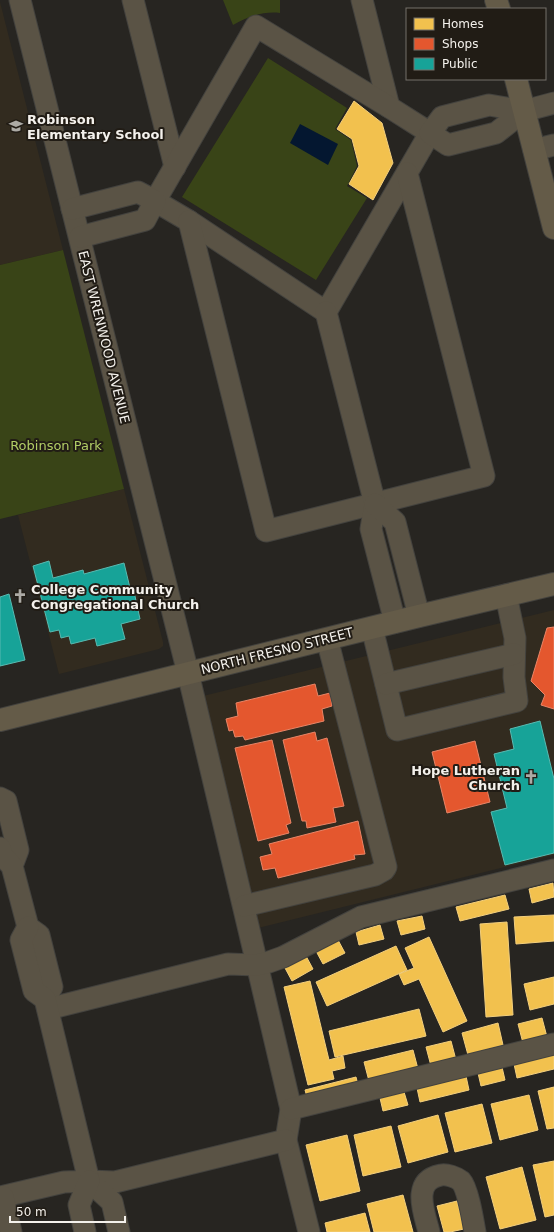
<svg xmlns="http://www.w3.org/2000/svg" width="554" height="1232" font-family="'DejaVu Sans',sans-serif">
<rect width="100%" height="100%" fill="#272521"/>
<g fill="#322b1f">
<path d="M0,2L63,250L0,265Z"/>
<path d="M124,489L163,642V646L159,649L59,674L18,515Z"/>
<path d="M554,610V855L258,928L199,697Z"/>
</g>
<g fill="#394417">
<path d="M223,0H280V13C263,11 247,17 233,25Z"/>
<path d="M268,58L347,108L335,129L351,140L357,166L347,186L367,198L316,280L182,197Z"/>
<path d="M63,250L124,489L0,519V265Z"/>
</g>
<path fill="#041730" d="M300,124L338,144L328,165L290,143Z"/>
<g fill="#f2c14e" stroke="#f3cf7d">
<path d="M354,101L382,123L393,163L373,200L349,184L359,166L352,139L337,129Z"/>
<path d="M553,883L554,897L532,903L529,889Z"/>
<path d="M505,895L509,909L460,921L456,907Z"/>
<path d="M554,915V941L516,944L514,917Z"/>
<path d="M422,916L425,929L401,935L397,921Z"/>
<path d="M507,922L513,1015L486,1017L480,924Z"/>
<path d="M380,925L384,939L359,945L356,932Z"/>
<path d="M429,937L467,1021L443,1032L419,979L404,985L399,974L414,968L405,948Z"/>
<path d="M338,940L345,953L323,964L316,951Z"/>
<path d="M396,946L407,970L327,1006L316,982Z"/>
<path d="M306,956L313,969L292,981L285,968Z"/>
<path d="M554,977V1004L530,1010L524,984Z"/>
<path d="M310,981L329,1060L343,1056L345,1068L332,1071L334,1079L308,1085L284,987Z"/>
<path d="M419,1009L426,1036L335,1057L329,1031Z"/>
<path d="M542,1018L547,1037L523,1043L518,1024Z"/>
<path d="M498,1023L503,1045L468,1055L462,1033Z"/>
<path d="M451,1041L456,1060L431,1066L426,1047Z"/>
<path d="M413,1050L418,1069L369,1081L364,1062Z"/>
<path d="M554,1054V1069L517,1078L514,1064Z"/>
<path d="M502,1067L505,1080L481,1086L478,1073Z"/>
<path d="M466,1076L469,1090L420,1102L417,1088Z"/>
<path d="M356,1077L358,1085L307,1097L305,1090Z"/>
<path d="M554,1087V1128L547,1129L538,1091Z"/>
<path d="M404,1092L408,1105L383,1111L380,1098Z"/>
<path d="M529,1095L538,1130L500,1140L491,1104Z"/>
<path d="M482,1104L492,1143L455,1152L445,1113Z"/>
<path d="M438,1115L448,1152L408,1163L398,1126Z"/>
<path d="M391,1126L401,1167L363,1176L354,1135Z"/>
<path d="M347,1135L360,1191L320,1201L306,1145Z"/>
<path d="M554,1161V1215L545,1217L533,1165Z"/>
<path d="M522,1167L536,1220L500,1229L486,1177Z"/>
<path d="M403,1195L413,1232H374L367,1204Z"/>
<path d="M457,1201L464,1229L450,1232H444L437,1206Z"/>
<path d="M365,1213L370,1232H327L325,1223Z"/>
</g>
<g fill="#e4572e" stroke="#e98567">
<path d="M554,627V709L541,705L545,695L531,681L547,628Z"/>
<path d="M315,684L318,696L330,693L332,706L322,709L324,721L245,740L243,736L235,737L233,730L229,731L226,719L238,716L236,703Z"/>
<path d="M315,732L317,741L327,738L344,806L333,808L336,822L307,828L306,821H302L283,740Z"/>
<path d="M272,740L291,823L286,825L289,833L258,841L235,748Z"/>
<path d="M475,741L490,802L447,813L432,752Z"/>
<path d="M358,821L365,854L354,855L355,859L278,878L275,868L263,870L260,857L272,854L269,844Z"/>
</g>
<g fill="#17a398" stroke="#59bab1">
<path d="M49,561L53,578L83,570L84,574L124,563L130,588L133,587L140,619L121,624L125,639L97,646L95,638L71,644L69,636L61,638L59,630L50,632L33,566Z"/>
<path d="M9,594L25,660L0,666V597Z"/>
<path d="M540,721L554,779V853L505,865L491,812L507,808L494,754L514,749L510,729Z"/>
</g>
<g fill="none" stroke-linecap="round" stroke-linejoin="round">
<defs>
<g id="minor">
<path d="M20,0L188,673L249,930L291,1109L286,1140L309,1232"/>
<path d="M133,0L175,167"/>
<path d="M362,0L389,107"/>
<path d="M256,26L389,107L430,133L326,312L189,221L155,201Z"/>
<path d="M524,111L489,105L442,117L430,133L448,145L496,133L524,111L554,103"/>
<path d="M534,150L554,145"/>
<path d="M72,209L138,192L155,201L145,220L80,237"/>
<path d="M189,221L266,531L484,476L407,173"/>
<path d="M326,312L375,504L371,529L395,622"/>
<path d="M375,504L395,522L419,616"/>
<path d="M372,628L397,730L517,701L514,677L515,638L506,595"/>
<path d="M386,684L514,654"/>
<path d="M0,798L6,801L18,850L12,866"/>
<path d="M0,848L2,855L12,866L28,927L39,935L52,987L45,999"/>
<path d="M244,906L375,875L384,870L386,867L327,639"/>
<path d="M48,1009L228,964L257,965L269,962L283,957L361,917L554,870"/>
<path d="M291,1109L554,1044"/>
<path d="M89,1181L115,1182L286,1140"/>
<path d="M89,1181L112,1202L119,1232"/>
<path d="M0,1197L64,1182L89,1181L45,999L34,991L21,940L28,927"/>
<path d="M3,1197L11,1232"/>
<path d="M85,1232L79,1205L89,1181"/>
<path d="M429,1232C424,1212 411,1181 441,1175C447,1174 456,1177 461,1181C468,1189 473,1221 475,1232"/>
</g>
<g id="major">
<path d="M496,0L499,9"/>
<path d="M516,79L554,228"/>
<path d="M0,720L419,616L554,584"/>
</g>
</defs>
<use href="#minor" stroke="#43423e" stroke-width="23"/>
<use href="#major" stroke="#43423e" stroke-width="24"/>
<use href="#minor" stroke="#5a5345" stroke-width="21"/>
<use href="#major" stroke="#645b48" stroke-width="22"/>
</g>
<defs>
<symbol id="school-bare" viewBox="-9 -9 18 18"><path d="M0-5L7-2L0 1L-7-2ZM-4 1L0 2.5L4 1V4Q0 6-4 4Z" fill="#acaaa5" stroke="#211c15" stroke-width="2.5" paint-order="stroke"/></symbol>
<symbol id="church-bare" viewBox="-9 -9 18 18"><path d="M-1.2-6h2.4v3.5h3.3v2.4h-3.3V6h-2.4V-.1h-3.3v-2.4h3.3Z" fill="#acaaa5" stroke="#211c15" stroke-width="2.5" paint-order="stroke"/></symbol>
</defs>
<g fill-rule="evenodd">
<use href="#school-bare" x="6" y="116" width="20" height="20"/>
<use href="#church-bare" x="10" y="586" width="20" height="20"/>
<use href="#church-bare" x="521" y="767" width="20" height="20"/>
</g>
<g text-anchor="middle" dominant-baseline="central" stroke-width="4" stroke-linejoin="round" paint-order="stroke">
<g font-size="13" font-weight="bold" fill="#f4f1ec" stroke="#211c15" text-anchor="start">
<text x="27" y="119">Robinson<tspan x="27" dy="15">Elementary School</tspan></text>
<text x="31" y="589">College Community<tspan x="31" dy="15">Congregational Church</tspan></text>
<text x="520" y="770" text-anchor="end">Hope Lutheran<tspan x="520" dy="15">Church</tspan></text>
</g>
<g font-size="13" fill="#f4f1ec" stroke="#211c15">
<text transform="translate(104 337) rotate(76)">EAST WRENWOOD AVENUE</text>
<text transform="translate(277 651) rotate(-14)">NORTH FRESNO STREET</text>
</g>
<g font-size="13" fill="#b1cd65" stroke="#211c15">
<text x="56" y="445">Robinson Park</text>
</g>
</g>
<rect x="406" y="8" width="140" height="72" fill="#211c15" stroke="#75716b"/>
<rect x="414" y="18" width="20" height="12" fill="#f2c14e" stroke="#75716b"/>
<text x="442" y="28" font-size="12" fill="#f4f1ec">Homes</text>
<rect x="414" y="38" width="20" height="12" fill="#e4572e" stroke="#75716b"/>
<text x="442" y="48" font-size="12" fill="#f4f1ec">Shops</text>
<rect x="414" y="58" width="20" height="12" fill="#17a398" stroke="#75716b"/>
<text x="442" y="68" font-size="12" fill="#f4f1ec">Public</text>
<path d="M10 1216v6h115v-6" fill="none" stroke="#f4f1ec" stroke-width="2"/>
<text x="16" y="1216" font-size="12" fill="#f4f1ec" stroke="#211c15" stroke-width="3" paint-order="stroke">50 m</text>
</svg>
